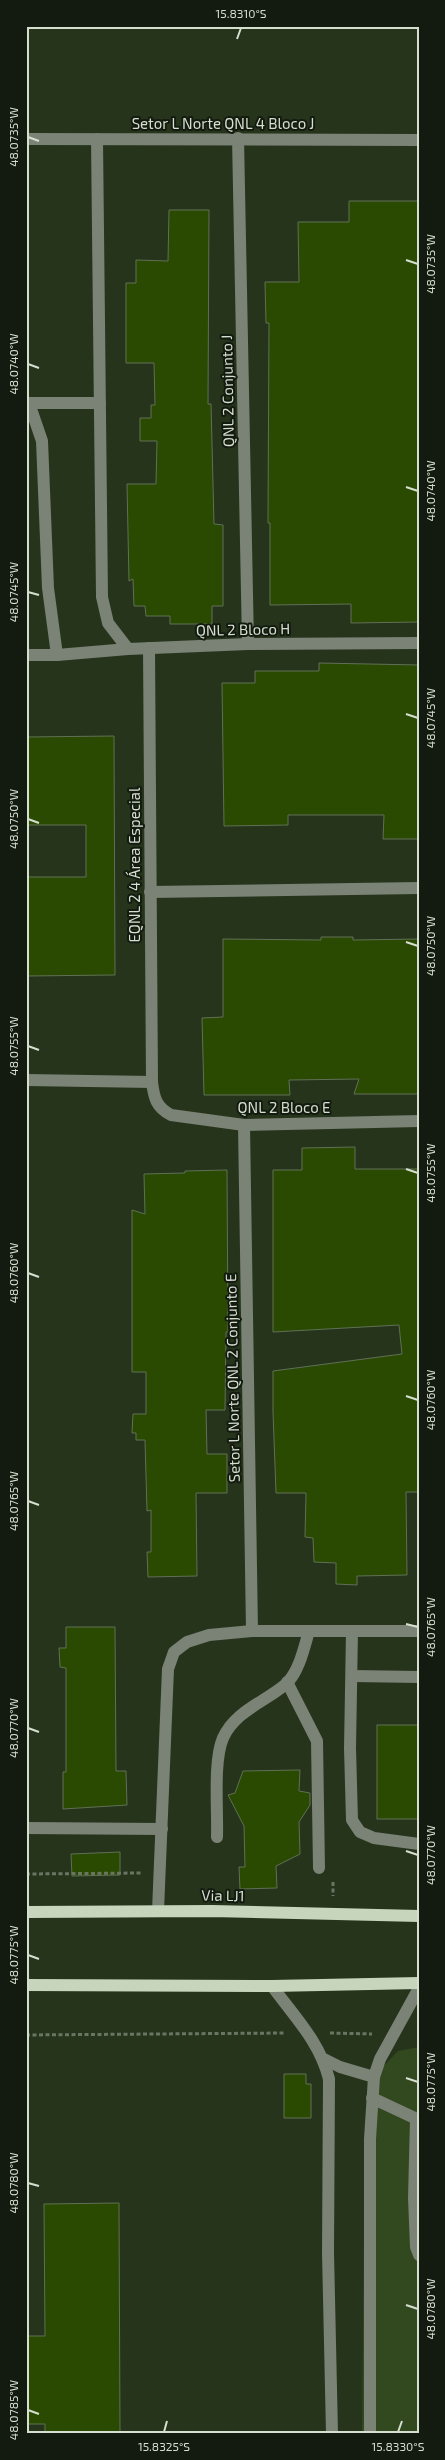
<svg xmlns="http://www.w3.org/2000/svg" width="445" height="2460" font-family="'Exo 2',sans-serif">
<rect width="100%" height="100%" fill="#26341c"/>
<path fill="#32491f" d="M419,2047V2434H362L365,2125L379,2071L398,2051Z"/>
<g fill="#294a00" stroke="#607056">
<path d="M349,201H419V622L351,623V604L270,605V523H268L269,323H266L265,282H299L298,222H349Z"/>
<path d="M169,210H209L208,404H211L214,524L223,525V606H212V624H170V616H146L145,606H134L133,579L129,581L127,484H156L157,441H140V418H151V405H155L154,363H126V283H136V260L168,261Z"/>
<path d="M319,663L419,665V839H383L384,815H288V825L224,826L222,683H255V671H319Z"/>
<path d="M114,736L115,975L26,976V877H86V825H26V737Z"/>
<path d="M321,937H353V940L419,939V1094H354L359,1079L289,1080L290,1095H204L202,1018L223,1017V939L321,940Z"/>
<path d="M355,1147V1169H419V1492H406L407,1575L357,1576V1585L336,1584V1563L314,1562L313,1538L305,1537L306,1493H276L273,1412V1371L402,1354L399,1325L273,1332V1170H302V1148Z"/>
<path d="M227,1170L228,1332H226L225,1410H206L207,1454H227V1493H196L197,1576L148,1577L147,1552H151V1510L147,1511L145,1440H136V1433H132L133,1414H146V1372H132V1210L145,1214L144,1174L185,1173V1171Z"/>
<path d="M66,1627H115L116,1771H126L127,1805L63,1809V1772H66V1668L60,1667L59,1648H66Z"/>
<rect x="377" y="1725" width="42" height="94"/>
<path d="M300,1770L299,1791L310,1793V1805L299,1822L300,1854L276,1866L277,1888L240,1889L239,1867H245L244,1826L228,1795L235,1793L243,1771Z"/>
<path d="M120,1852V1875L72,1876L71,1854Z"/>
<path d="M284,2074H306V2084H311V2118H284Z"/>
<path d="M119,2203L120,2434H45V2424H26V2336H45L44,2204Z"/>
</g>
<g fill="none" stroke-linecap="round" stroke-linejoin="round">
<g stroke="#697561" stroke-width="3" stroke-dasharray="4 2.5" stroke-linecap="butt">
<path d="M26,1874L141,1873"/>
<path d="M333,1882V1896"/>
<path d="M330,2033L372,2034"/>
<path d="M26,2035L284,2033"/>
</g>
<g stroke="#7b8276" stroke-width="12">
<path d="M238,138L248,644"/>
<path d="M26,139L419,140"/>
<path d="M97,139L102,597L108,623L128,649L248,644L419,643"/>
<path d="M26,403H100"/>
<path d="M29,403L42,441L48,588L57,655"/>
<path d="M149,648L152,1082C154,1098 156,1107 171,1115L244,1125L419,1121"/>
<path d="M26,655H57L128,649"/>
<path d="M150,892L419,888"/>
<path d="M26,1080L152,1082"/>
<path d="M244,1125L252,1631"/>
<path d="M352,1631L350,1748L352,1820L360,1832L374,1838L419,1844"/>
<path d="M352,1676L419,1677"/>
<path d="M287,1682L317,1741L319,1868"/>
<path d="M26,1828L162,1829"/>
<path d="M217,1837C218,1811 213,1761 223,1738C235,1711 265,1702 286,1684C299,1672 304,1648 309,1631"/>
<path d="M158,1911L168,1669L174,1652L187,1642L209,1635L252,1631H419"/>
<path d="M272,1986C294,2016 320,2042 329,2079L328,2252L332,2434"/>
<path d="M324,2059L340,2067L374,2077"/>
<path d="M372,2098L419,2120"/>
<path d="M416,2119L414,2198L416,2247L419,2255"/>
<path d="M370,2434V2139L374,2077L380,2059L419,1988"/>
</g>
<g stroke="#c6d5bc" stroke-width="12">
<path d="M26,1912L212,1911L419,1916"/>
<path d="M26,1985L272,1986L419,1983"/>
</g>
</g>
<path fill="none" stroke="#d5decf" stroke-width="2" d="M237,39L241,28M28,137L39,141M406,260L418,264M28,364L39,368M406,487L418,491M28,592L39,595M406,714L418,718M28,819L39,823M406,942L418,946M28,1046L39,1050M406,1169L418,1173M28,1273L39,1277M406,1396L418,1400M28,1501L39,1505M406,1624L418,1627M28,1728L39,1732M406,1851L418,1855M28,1955L39,1959M406,2078L418,2082M28,2183L39,2186M406,2305L418,2309M28,2410L39,2414M164,2432L167,2421M398,2432L402,2421"/>
<g text-anchor="middle" dominant-baseline="central" stroke-width="4" stroke-linejoin="round" paint-order="stroke">
<g font-size="15" fill="#d5decf" stroke="#131a0f">
<text x="223" y="123">Setor L Norte QNL 4 Bloco J</text>
<text transform="translate(227 391) rotate(-91)">QNL 2 Conjunto J</text>
<text transform="translate(243 629) rotate(-1)">QNL 2 Bloco H</text>
<text transform="translate(134 865) rotate(-90)">EQNL 2 4 Área Especial</text>
<text x="284" y="1107">QNL 2 Bloco E</text>
<text transform="translate(232 1378) rotate(-91)">Setor L Norte QNL 2 Conjunto E</text>
<text transform="translate(223 1895) rotate(1)">Via LJ1</text>
</g>
</g>
<rect width="445" height="2460" fill="none" stroke="#131a0f" stroke-width="55"/>
<rect x="28" y="28" width="390" height="2404" fill="none" stroke="#d5decf" stroke-width="2"/>
<g font-size="12" text-anchor="middle" fill="#d5decf">
<text x="241" y="18">15.8310°S</text>
<text transform="translate(14 137) rotate(-90)" y="4">48.0735°W</text>
<text transform="translate(431 264) rotate(-90)" y="4">48.0735°W</text>
<text transform="translate(14 364) rotate(-90)" y="4">48.0740°W</text>
<text transform="translate(431 491) rotate(-90)" y="4">48.0740°W</text>
<text transform="translate(14 592) rotate(-90)" y="4">48.0745°W</text>
<text transform="translate(431 718) rotate(-90)" y="4">48.0745°W</text>
<text transform="translate(14 819) rotate(-90)" y="4">48.0750°W</text>
<text transform="translate(431 946) rotate(-90)" y="4">48.0750°W</text>
<text transform="translate(14 1046) rotate(-90)" y="4">48.0755°W</text>
<text transform="translate(431 1173) rotate(-90)" y="4">48.0755°W</text>
<text transform="translate(14 1273) rotate(-90)" y="4">48.0760°W</text>
<text transform="translate(431 1400) rotate(-90)" y="4">48.0760°W</text>
<text transform="translate(14 1501) rotate(-90)" y="4">48.0765°W</text>
<text transform="translate(431 1627) rotate(-90)" y="4">48.0765°W</text>
<text transform="translate(14 1728) rotate(-90)" y="4">48.0770°W</text>
<text transform="translate(431 1855) rotate(-90)" y="4">48.0770°W</text>
<text transform="translate(14 1955) rotate(-90)" y="4">48.0775°W</text>
<text transform="translate(431 2082) rotate(-90)" y="4">48.0775°W</text>
<text transform="translate(14 2183) rotate(-90)" y="4">48.0780°W</text>
<text transform="translate(431 2309) rotate(-90)" y="4">48.0780°W</text>
<text transform="translate(14 2410) rotate(-90)" y="4">48.0785°W</text>
<text x="164" y="2451">15.8325°S</text>
<text x="398" y="2451">15.8330°S</text>
</g>
</svg>
